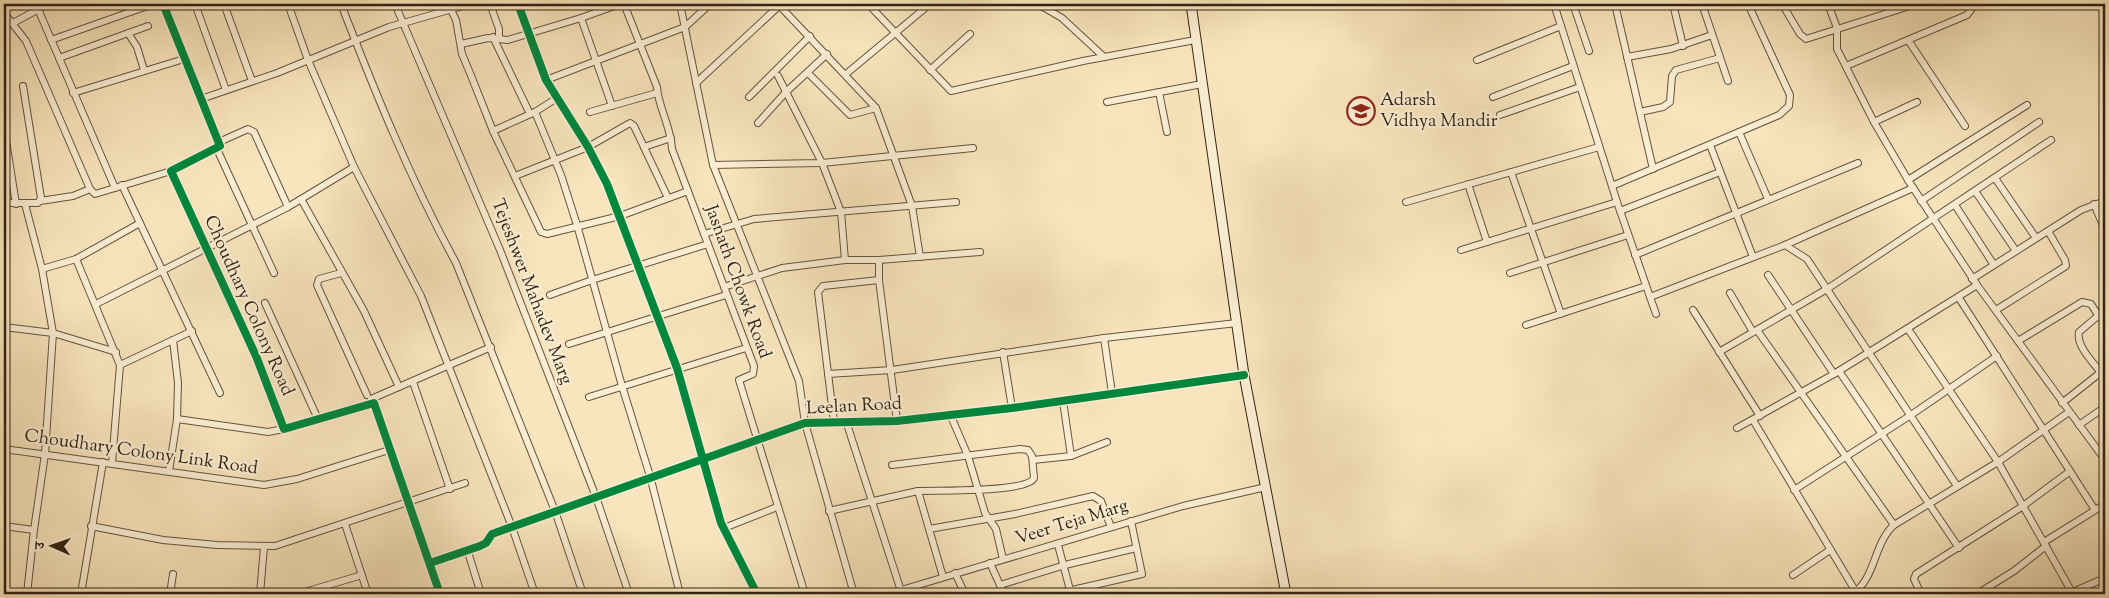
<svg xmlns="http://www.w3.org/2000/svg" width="2109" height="598" font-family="'Sorts Mill Goudy','Noto Serif Devanagari',serif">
<rect width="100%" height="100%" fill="#f9e5bd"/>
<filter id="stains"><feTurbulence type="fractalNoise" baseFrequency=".004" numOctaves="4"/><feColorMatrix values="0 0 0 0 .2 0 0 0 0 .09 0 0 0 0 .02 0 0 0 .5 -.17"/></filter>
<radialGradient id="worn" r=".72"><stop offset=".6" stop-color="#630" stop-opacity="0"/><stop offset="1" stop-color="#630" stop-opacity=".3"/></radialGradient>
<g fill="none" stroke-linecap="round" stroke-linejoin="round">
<defs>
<g id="minor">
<path d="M34,4L38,9L115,188"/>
<path d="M163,4L220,146L171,171L256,356L284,429L374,403L440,594"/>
<path d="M195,4L226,90"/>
<path d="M224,4L252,81"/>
<path d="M257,4L258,5"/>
<path d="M288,4L308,60L354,167L421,296L512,527L535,594"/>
<path d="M341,4C375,92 411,181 456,263L555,511L583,594"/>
<path d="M395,4L500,250L596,497L629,594"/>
<path d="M448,4L456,20L462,54L472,78L493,131L541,232L547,234L620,216L688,191"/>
<path d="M490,4L499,29V38"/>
<path d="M518,4L546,80L588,147L607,184L677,368L721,523L757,594"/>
<path d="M624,4L657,87C658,107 671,126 672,149L754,366L753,374L739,380L805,594"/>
<path d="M680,4L713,165L799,381L805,423L854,594"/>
<path d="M778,4L876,108L912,206L920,257"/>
<path d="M868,4L951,91L1083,61L1195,40"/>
<path d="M1038,4L1062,18L1104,57"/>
<path d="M1554,4L1617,202L1656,314"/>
<path d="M1573,4L1589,51"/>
<path d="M1615,4L1653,169"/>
<path d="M1673,4L1683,46"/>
<path d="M1702,4L1728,81"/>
<path d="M1782,4L1800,34L1806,39L1916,4"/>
<path d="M1828,4L1837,28V49L1874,122L1908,180L1977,285L2105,460"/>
<path d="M824,5L826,4"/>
<path d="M1506,5L1510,4"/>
<path d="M4,13L26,41L90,189L95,194L171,171"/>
<path d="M581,18L612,106"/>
<path d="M4,24L13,23L48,4"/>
<path d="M128,33L137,47L144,70"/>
<path d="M493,37L530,114"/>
<path d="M51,40L153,4"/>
<path d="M1908,40L1965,126"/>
<path d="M461,44L488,38L508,40L581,18L620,4"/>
<path d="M1627,57L1671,49L1712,35"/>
<path d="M59,58L148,26"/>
<path d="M1477,60L1561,26"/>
<path d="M1846,66L1967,15L1971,10V4"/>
<path d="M930,70L970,34"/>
<path d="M808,73L850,115L876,108"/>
<path d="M846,74L930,4"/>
<path d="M778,76L822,163L841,212L845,260"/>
<path d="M546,80L685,27L710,4"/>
<path d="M696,83L780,5"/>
<path d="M1159,92L1167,132"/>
<path d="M73,93L184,59"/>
<path d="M749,97L810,36"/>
<path d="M1493,97L1573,66"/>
<path d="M201,99L277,73L389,27L470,4"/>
<path d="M1107,102L1202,84"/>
<path d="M535,112L561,175L577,225L622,386L650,476L680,594"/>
<path d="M590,112L657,93"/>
<path d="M1640,112L1663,107L1670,102L1672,76L1676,70L1720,58"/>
<path d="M1500,115L1580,87"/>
<path d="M1874,122L1917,102"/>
<path d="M758,123L786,92L827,54"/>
<path d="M4,128L16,204"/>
<path d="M493,131L535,112L557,98"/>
<path d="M1739,132L1768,199"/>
<path d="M219,142L248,129L254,132L288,207"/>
<path d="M1710,145L1753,257"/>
<path d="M216,147L274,273"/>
<path d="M644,147L671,138"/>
<path d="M713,165L822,163L973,148"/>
<path d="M1511,172L1561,314"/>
<path d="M515,176L588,147L630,123L634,126L668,198"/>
<path d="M1995,178L2036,238"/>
<path d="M1908,180L2027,105"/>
<path d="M1468,184L1487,242"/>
<path d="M122,185L220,393"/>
<path d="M1612,186L1779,115L1789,106L1790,95L1748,4"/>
<path d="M1975,191L2016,251"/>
<path d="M301,199L364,311L399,387"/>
<path d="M40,201L73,196L90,189"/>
<path d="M1921,201L2039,122"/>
<path d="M1406,202L1599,147"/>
<path d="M4,203H38L41,198L23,86"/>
<path d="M25,204L42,269L53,333L45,454L34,530"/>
<path d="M2094,204L2105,230"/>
<path d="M1955,205L1994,265"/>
<path d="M1620,211L1720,172"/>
<path d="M704,234L754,219L956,202"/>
<path d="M1785,245L1807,259L1957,486"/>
<path d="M1461,250L1617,202"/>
<path d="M1635,255L1858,163"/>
<path d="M76,259L120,365L112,463"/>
<path d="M879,260V280L897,421"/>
<path d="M42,269L76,259L140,223"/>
<path d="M341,273L319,279L317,285L367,395"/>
<path d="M1510,273L1628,235"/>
<path d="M1768,275L1834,374"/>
<path d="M1972,279L2081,210L2105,201"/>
<path d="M724,287L782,268L845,260H879L980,252"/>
<path d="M1730,293L1753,332"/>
<path d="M550,295L592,280L708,244"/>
<path d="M1650,297L1785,245L1913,188"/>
<path d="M1959,298L2095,510"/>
<path d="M265,303L317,417"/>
<path d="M96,304L288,207L354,167"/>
<path d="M1693,310L1760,416"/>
<path d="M1996,310L2066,266L2065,260L2048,231"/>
<path d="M1526,325L1646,286"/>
<path d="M4,327L53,333L116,352"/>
<path d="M1908,329L1998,462L2073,594"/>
<path d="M1757,330L1894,525"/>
<path d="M1104,338L1112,393"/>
<path d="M2018,341L2082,302L2091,304L2098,315"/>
<path d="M569,344L726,295"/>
<path d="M1003,352L1012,408"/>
<path d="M1719,352L1827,289L2051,140"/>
<path d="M120,365L192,331"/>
<path d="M1839,371L1959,548"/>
<path d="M2101,373C2093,362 2076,346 2079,332L2105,310"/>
<path d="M828,374L892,370L1104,338L1237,323"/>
<path d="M413,382L450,489"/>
<path d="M589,397L746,348"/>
<path d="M371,399L491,347"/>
<path d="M1063,401L1071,456"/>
<path d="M2062,403L2105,369"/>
<path d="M950,414L968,456L985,513L996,529L1003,559"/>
<path d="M177,419L268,432L284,429"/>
<path d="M1753,420L1856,592"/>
<path d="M846,421L901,591"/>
<path d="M834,422L818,292L823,286L879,280"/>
<path d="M2079,425L2105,407"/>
<path d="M1737,428L1834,374L1977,285"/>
<path d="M4,449L264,485L297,479L389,450"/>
<path d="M1033,460L1071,456L1107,442"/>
<path d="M892,465L1020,449L1028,450L1032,456L1034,478C1027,493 936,490 918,491"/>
<path d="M169,471L177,419L178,383L173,340"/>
<path d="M1794,490L1911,415L1997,356"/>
<path d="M829,511L918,491L943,577"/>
<path d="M345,524L368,594"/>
<path d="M4,526L34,530L27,594"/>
<path d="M91,526L163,540L217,545L275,546L465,483"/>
<path d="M724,528L777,507"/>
<path d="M929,529L1015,514L1093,496L1101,501L1111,527"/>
<path d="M2044,542L2105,504"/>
<path d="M1058,545L1070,590"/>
<path d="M468,552L481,594"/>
<path d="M430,563L480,546L486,543L492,534L805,423L897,421L1012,408L1244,375"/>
<path d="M990,563L1004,594"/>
<path d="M955,573L965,594"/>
<path d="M1793,575L1830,550"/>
<path d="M1000,585L1065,565L1136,548"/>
<path d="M81,594L103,462"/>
<path d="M170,594L173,574"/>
<path d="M260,594L264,547"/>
<path d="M298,594L362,575"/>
<path d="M888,594L1183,506L1266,487"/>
<path d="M1055,594L1142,574L1131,521"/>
<path d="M1852,594C1876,579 1873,544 1894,525L1998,462L2069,412"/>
<path d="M1921,594L1914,579L1916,574L2023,506L2069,472"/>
<path d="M1977,594L2014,571L2046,546"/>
<path d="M2068,594L2105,578"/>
</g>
<path id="secondary" d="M1191,4L1244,375L1286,594"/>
</defs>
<use href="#minor" stroke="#63543d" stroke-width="8"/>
<use href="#secondary" stroke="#312312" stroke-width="11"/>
<use href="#minor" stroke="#fbeed4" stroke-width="6"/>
<use href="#secondary" stroke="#fbeed4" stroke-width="9"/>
<defs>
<g id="cycleway">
<path d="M163,4L220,146L171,171L256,356L284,429L374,403L440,594"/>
<path d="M518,4L546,80L588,147L607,184L677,368L721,523L757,594"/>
<path d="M430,563L480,546L486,543L492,534L805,423L897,421L1012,408L1244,375"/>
</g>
</defs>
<use href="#cycleway" stroke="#fbeed4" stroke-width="11"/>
<use href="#cycleway" stroke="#00873e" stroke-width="8"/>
</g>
<defs>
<symbol id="school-ring" viewBox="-11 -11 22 22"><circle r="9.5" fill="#fbeed4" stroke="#8f2418" stroke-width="1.5"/><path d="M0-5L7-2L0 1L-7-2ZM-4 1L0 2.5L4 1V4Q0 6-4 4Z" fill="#8f2418"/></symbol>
</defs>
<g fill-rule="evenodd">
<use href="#school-ring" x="1345" y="95" width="32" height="32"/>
</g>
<g text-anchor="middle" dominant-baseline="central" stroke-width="4.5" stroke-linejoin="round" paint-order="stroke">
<g font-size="18" fill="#312312" stroke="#fbeed4" text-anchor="start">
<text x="1380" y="101">Adarsh<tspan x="1380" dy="21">Vidhya Mandir</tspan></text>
</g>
<g font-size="18" fill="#312312" stroke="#fbeed4">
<text transform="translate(737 282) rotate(70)">Jasnath Chowk Road</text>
<text transform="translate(531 292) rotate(69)">Tejeshwer Mahadev Marg</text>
<text transform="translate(248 306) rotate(66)">Choudhary Colony Road</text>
<text transform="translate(854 407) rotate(-3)">Leelan Road</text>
<text transform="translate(141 453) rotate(8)">Choudhary Colony Link Road</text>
<text transform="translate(1072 523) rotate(-17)">Veer Teja Marg</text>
</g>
</g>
<rect width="2109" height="598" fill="none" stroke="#f9e5bd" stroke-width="20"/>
<rect x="5" y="5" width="2099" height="588" fill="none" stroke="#312312" stroke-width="2.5"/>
<rect x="10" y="10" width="2089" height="578" fill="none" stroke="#312312"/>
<g transform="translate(52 546) rotate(272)" stroke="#fbeed4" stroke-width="4" paint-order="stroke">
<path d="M0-4L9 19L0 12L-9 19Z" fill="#312312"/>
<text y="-8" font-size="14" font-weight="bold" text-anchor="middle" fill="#312312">उ</text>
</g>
<rect width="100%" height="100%" filter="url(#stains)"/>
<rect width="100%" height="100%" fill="url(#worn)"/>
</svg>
